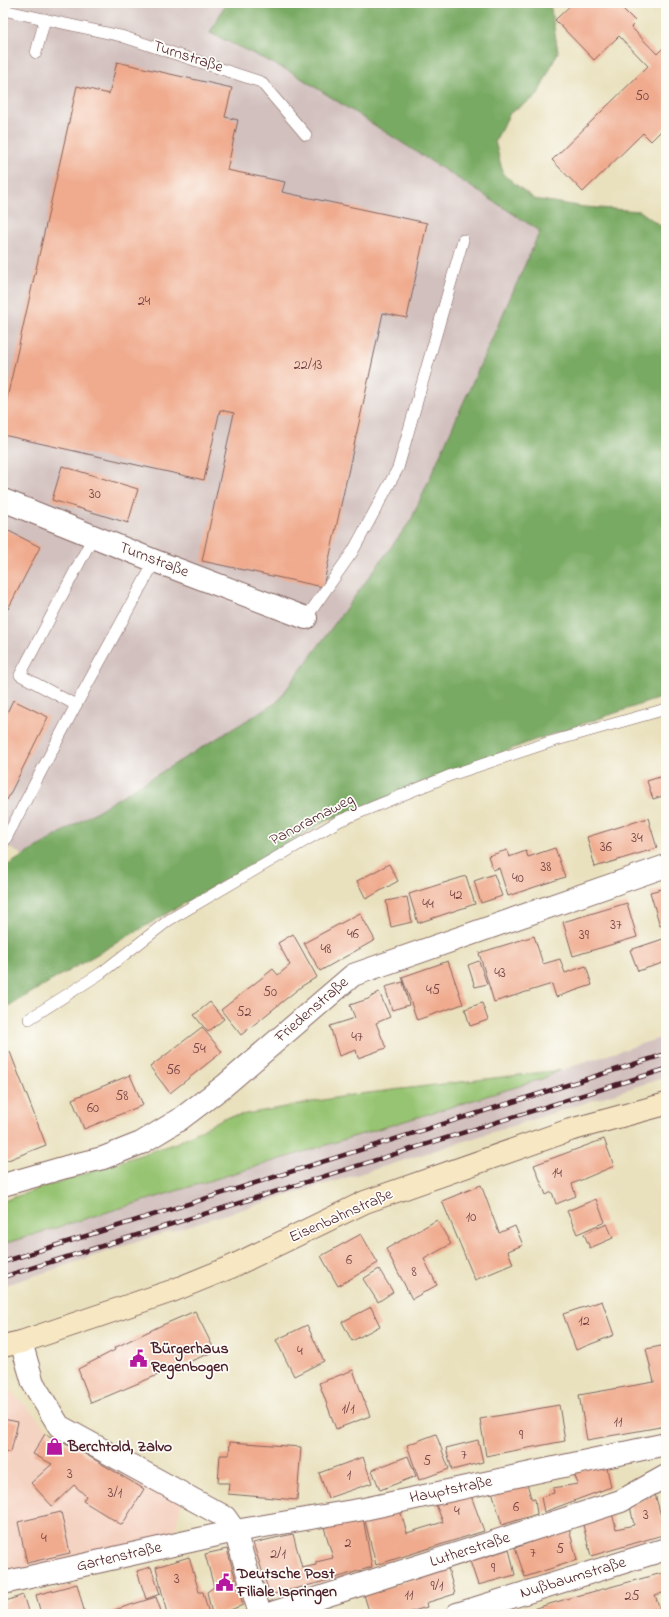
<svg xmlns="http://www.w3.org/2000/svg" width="669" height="1617" font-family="'Indie Flower',sans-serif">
<rect width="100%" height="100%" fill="#fdfcf7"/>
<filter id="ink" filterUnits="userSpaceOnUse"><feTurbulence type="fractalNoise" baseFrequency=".025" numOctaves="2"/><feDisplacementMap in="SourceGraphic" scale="8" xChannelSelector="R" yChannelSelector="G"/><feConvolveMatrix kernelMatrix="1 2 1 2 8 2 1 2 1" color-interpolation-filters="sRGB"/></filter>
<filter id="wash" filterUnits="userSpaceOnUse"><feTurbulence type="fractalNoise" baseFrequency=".012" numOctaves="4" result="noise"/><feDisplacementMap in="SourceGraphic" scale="16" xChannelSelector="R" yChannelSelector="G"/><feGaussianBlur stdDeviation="0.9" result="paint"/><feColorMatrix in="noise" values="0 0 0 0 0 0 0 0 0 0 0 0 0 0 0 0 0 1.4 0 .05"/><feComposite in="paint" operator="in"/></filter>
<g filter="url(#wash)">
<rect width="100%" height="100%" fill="#e9e1be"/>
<path fill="#f5d3c2" d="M3,1383L56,1437L182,1502L173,1538L3,1576Z"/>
<g fill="#d1c0bd">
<path d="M3,3H226L210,33L293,73L540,231L411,520L277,703L25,856L3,845Z"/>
<path d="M666,1036V1077L392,1164L167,1232L3,1286V1244L542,1079L561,1070Z"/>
</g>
<path fill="#97c472" stroke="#70724e" d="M561,1070L542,1079L3,1244V1201L176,1143L224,1118L351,1095Z"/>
<path fill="#79aa64" stroke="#626448" d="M226,3H550L558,52L537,96L510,113L495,141L503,174L534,199L585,207L640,211L666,230V696L532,741L326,821L3,1009V868L277,702L411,520L540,231L293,73L210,33Z"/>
<g id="blocks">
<g fill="#f0ab8e">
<path d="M573,3H617L636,22L631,27L657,54L666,45V126L651,141L643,133L583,192L552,160L648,66L619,36L594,60L555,20Z"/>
<path d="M117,62L232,88L225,117L238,120L227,170L285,182L282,192L427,223L407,318L383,313L323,587L202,561L234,413L220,410L204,480L3,435V416L77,86L109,94Z"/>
<path d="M62,466L138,489L128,523L52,500Z"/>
<path d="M3,528L40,547L8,609L3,606Z"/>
<path d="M13,700L48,717L7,800L3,798V721Z"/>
<path d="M666,775V795L653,799L647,781Z"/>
<path d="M648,818L657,848L595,867L587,837Z"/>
<path d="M555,848L565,877L508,896L499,868L493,870L488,856L507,850L509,857L526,851L528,857Z"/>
<path d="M389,864L398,881L366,899L357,881Z"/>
<path d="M494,874L502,896L481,903L474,881Z"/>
<path d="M466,876L475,904L418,923L409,894Z"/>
<path d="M666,888V925L660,926L650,892Z"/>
<path d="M407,897L412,922L391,927L386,901Z"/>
<path d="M627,903L637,937L573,956L563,922Z"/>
<path d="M360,913L375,940L320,971L304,943Z"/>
<path d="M293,934L317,977L302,986L241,1035L221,1010L273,969L278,975L290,965L278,943Z"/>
<path d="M534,936L543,964L560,959L565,973L586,966L592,985L556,997L552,984L494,1002L479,953Z"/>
<path d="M666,938V962L638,971L630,950Z"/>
<path d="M448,961L463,1004L417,1020L402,977Z"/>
<path d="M479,961L487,984L475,987L468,965Z"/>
<path d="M403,982L409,1005L392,1010L385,987Z"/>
<path d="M379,992L390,1017L376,1023L386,1048L358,1058L356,1050L339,1056L330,1026L355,1018L350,1005L368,999Z"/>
<path d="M210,1002L224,1019L208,1032L194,1015Z"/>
<path d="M482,1003L488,1020L470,1026L465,1009Z"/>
<path d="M202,1027L222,1052L170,1093L150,1067Z"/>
<path d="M10,1052L46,1145L3,1162V1054Z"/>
<path d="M130,1075L143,1105L84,1129L72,1099Z"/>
<path d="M604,1139L614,1166L572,1184L576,1196L556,1204L552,1192L546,1195L534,1165Z"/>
<path d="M481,1185L499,1233L515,1226L523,1245L508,1251L513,1264L475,1280L442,1201Z"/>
<path d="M596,1199L605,1222L577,1234L567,1211Z"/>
<path d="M437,1220L451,1244L424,1259L437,1285L412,1299L386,1249Z"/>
<path d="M607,1224L613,1238L590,1248L584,1234Z"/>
<path d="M361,1234L378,1263L338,1286L321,1256Z"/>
<path d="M379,1269L393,1292L378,1302L363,1279Z"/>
<path d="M602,1301L614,1335L576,1350L563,1314Z"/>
<path d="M371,1307L380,1326L352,1341L342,1322Z"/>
<path d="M195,1311L215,1351L91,1403L78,1369L115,1350L114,1348L160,1326Z"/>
<path d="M307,1325L324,1361L294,1376L276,1340Z"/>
<path d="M666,1345V1426L587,1440L579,1395L654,1382L646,1349Z"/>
<path d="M353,1370L370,1416L336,1429L319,1383Z"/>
<path d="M559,1405L565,1441L486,1456L480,1419Z"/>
<path d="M3,1419L18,1422L11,1452L3,1451Z"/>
<path d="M45,1434L80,1451L144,1489L122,1525L83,1501L86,1496L74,1485L52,1506L31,1483L52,1464L33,1454Z"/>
<path d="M436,1434L449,1469L419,1480L407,1445Z"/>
<path d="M478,1440L483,1462L452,1470L446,1448Z"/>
<path d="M230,1442L301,1447L297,1500L228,1494L229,1483H218L220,1455H229Z"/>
<path d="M408,1456L416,1476L380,1490L372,1470Z"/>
<path d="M363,1457L372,1483L328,1498L319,1473Z"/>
<path d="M606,1464L611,1487L544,1512L541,1497L554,1493L553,1488L578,1484L573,1471Z"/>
<path d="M527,1483L531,1498L535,1499L537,1514L502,1525L492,1491Z"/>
<path d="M470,1493L484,1531L376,1565L364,1517L400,1510L407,1533L443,1522L434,1500Z"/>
<path d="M655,1494L666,1534L591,1556L583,1525L612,1513L616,1529L634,1525L630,1506Z"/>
<path d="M61,1512L70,1553L27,1563L18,1522Z"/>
<path d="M363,1518L372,1567L322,1582L270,1595L253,1543L293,1534L302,1568L316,1565V1562L333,1558L324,1527Z"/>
<path d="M569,1528L577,1560L525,1577L515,1548Z"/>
<path d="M227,1549L243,1605L220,1614H212L207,1592L214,1587L205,1554Z"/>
<path d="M509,1549L515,1575L478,1585L470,1561Z"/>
<path d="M189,1557L199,1592H203L209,1614H167L156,1567Z"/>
<path d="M151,1567L160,1594L146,1599L137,1571Z"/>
<path d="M448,1568L455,1594L426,1603L427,1607L404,1614H370L364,1595Z"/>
<path d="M666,1572V1592L655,1595L660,1609L666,1607V1614H516L573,1597Z"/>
<path d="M77,1584L85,1614H41L36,1595Z"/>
<path d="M23,1595L29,1614H3V1602Z"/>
<path d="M156,1597L162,1614H108L111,1611Z"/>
</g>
</g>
</g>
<g filter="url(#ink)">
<use href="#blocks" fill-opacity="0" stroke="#82635e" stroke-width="1"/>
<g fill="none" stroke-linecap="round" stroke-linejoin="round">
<defs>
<g id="lane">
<path d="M3,10L121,36L261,82L306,135"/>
<path d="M36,53L45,19"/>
<path d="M93,537L20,675L76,705L155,561"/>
<path d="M306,618L353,551L398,468L463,240"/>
<path d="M3,844L76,705"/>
<path d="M29,1019L101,973L169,920L339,821L451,775L550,742L666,709"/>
</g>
<g id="street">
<path d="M3,500L155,561L306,618"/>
<path d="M3,1185L66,1167L103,1158L141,1143L179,1120L224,1086L353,975L666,866"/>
<path d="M21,1342L33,1383L59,1426L225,1517L235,1531L260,1614"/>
<path d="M3,1583L235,1531L364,1509L666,1444"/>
<path d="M269,1614L621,1501L666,1476"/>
<path d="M457,1614L666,1549"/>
</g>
<path id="secondary" d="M3,1346L21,1342L172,1291L231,1267L365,1202L570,1130L666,1104"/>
</defs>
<use href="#lane" stroke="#82635e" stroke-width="12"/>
<use href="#street" stroke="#82635e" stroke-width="24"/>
<use href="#secondary" stroke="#82635e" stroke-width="24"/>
<use href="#lane" stroke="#fff" stroke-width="11"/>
<use href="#street" stroke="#fff" stroke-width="22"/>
<use href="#secondary" stroke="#f7e8c3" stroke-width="22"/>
<defs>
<g id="rail">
<path d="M3,1262L666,1054"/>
<path d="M3,1277L666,1069"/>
</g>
</defs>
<use href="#rail" stroke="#4a1f2b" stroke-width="4.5"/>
<use href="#rail" stroke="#fdfcf7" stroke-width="3" stroke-dasharray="9" stroke-linecap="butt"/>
</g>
</g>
<defs>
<symbol id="civic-bare" viewBox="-9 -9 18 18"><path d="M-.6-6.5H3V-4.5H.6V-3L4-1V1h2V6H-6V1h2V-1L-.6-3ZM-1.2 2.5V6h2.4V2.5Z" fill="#b5179e" stroke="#fdfcf7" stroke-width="2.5" paint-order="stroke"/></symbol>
<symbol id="shop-bare" viewBox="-9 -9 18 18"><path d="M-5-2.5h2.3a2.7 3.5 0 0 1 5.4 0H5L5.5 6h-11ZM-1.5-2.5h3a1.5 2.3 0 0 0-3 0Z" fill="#b5179e" stroke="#fdfcf7" stroke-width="2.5" paint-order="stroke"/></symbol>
</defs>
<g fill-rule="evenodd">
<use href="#civic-bare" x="126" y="1346" width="25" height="25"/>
<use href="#shop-bare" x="42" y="1434" width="25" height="25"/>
<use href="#civic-bare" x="212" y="1570" width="25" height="25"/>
</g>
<g text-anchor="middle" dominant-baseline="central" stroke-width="3.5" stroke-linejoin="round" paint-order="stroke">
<g font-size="14" fill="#744244">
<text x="642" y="96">50</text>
<text x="144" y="301">24</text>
<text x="308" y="365">22/13</text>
<text x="95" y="494">30</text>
<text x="637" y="838">34</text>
<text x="606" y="847">36</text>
<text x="546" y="867">38</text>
<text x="518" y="878">40</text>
<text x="456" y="895">42</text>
<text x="428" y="904">44</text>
<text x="616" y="925">37</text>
<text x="353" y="934">46</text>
<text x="584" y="935">39</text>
<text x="326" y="949">48</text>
<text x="500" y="973">43</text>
<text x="433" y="990">45</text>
<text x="270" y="992">50</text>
<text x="244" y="1012">52</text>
<text x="357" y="1037">47</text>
<text x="199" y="1049">54</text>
<text x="173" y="1070">56</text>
<text x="122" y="1096">58</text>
<text x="93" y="1108">60</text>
<text x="557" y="1173">14</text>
<text x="471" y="1217">10</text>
<text x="349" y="1260">6</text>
<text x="414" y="1272">8</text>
<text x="584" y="1321">12</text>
<text x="300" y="1351">4</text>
<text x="348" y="1409">1/1</text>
<text x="618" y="1422">11</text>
<text x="521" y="1435">9</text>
<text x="464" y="1455">7</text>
<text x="427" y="1461">5</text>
<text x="70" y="1474">3</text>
<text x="349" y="1475">1</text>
<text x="115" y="1493">3/1</text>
<text x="516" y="1507">6</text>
<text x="457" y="1511">4</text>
<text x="646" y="1515">3</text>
<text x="44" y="1538">4</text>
<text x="348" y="1543">2</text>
<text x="560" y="1549">5</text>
<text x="533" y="1553">7</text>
<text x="278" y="1554">2/1</text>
<text x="493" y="1568">9</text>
<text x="177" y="1579">3</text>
<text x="437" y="1586">9/1</text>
<text x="409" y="1595">11</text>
<text x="632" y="1596">25</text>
</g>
<g font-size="16" fill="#4a1f2b" stroke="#fdfcf7">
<text transform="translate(188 57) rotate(18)">Turnstraße</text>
<text transform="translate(154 560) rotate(21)">Turnstraße</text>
<text transform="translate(312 820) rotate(-28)">Panoramaweg</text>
<text transform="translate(312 1010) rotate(-41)">Friedenstraße</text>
<text transform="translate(341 1216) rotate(-24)">Eisenbahnstraße</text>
<text transform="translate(451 1490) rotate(-12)">Hauptstraße</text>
<text transform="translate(470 1550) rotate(-18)">Lutherstraße</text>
<text transform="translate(119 1557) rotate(-13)">Gartenstraße</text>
<text transform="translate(573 1578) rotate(-17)">Nußbaumstraße</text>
</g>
<g font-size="16" font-weight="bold" fill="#4a1f2b" stroke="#fdfcf7" text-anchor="start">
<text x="151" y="1349">Bürgerhaus<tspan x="151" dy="18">Regenbogen</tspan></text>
<text x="68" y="1447">Berchtold, Zalvo</text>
<text x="237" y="1574">Deutsche Post<tspan x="237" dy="18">Filiale Ispringen</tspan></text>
</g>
</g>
<rect width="669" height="1617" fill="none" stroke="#fdfcf7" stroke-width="16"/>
</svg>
